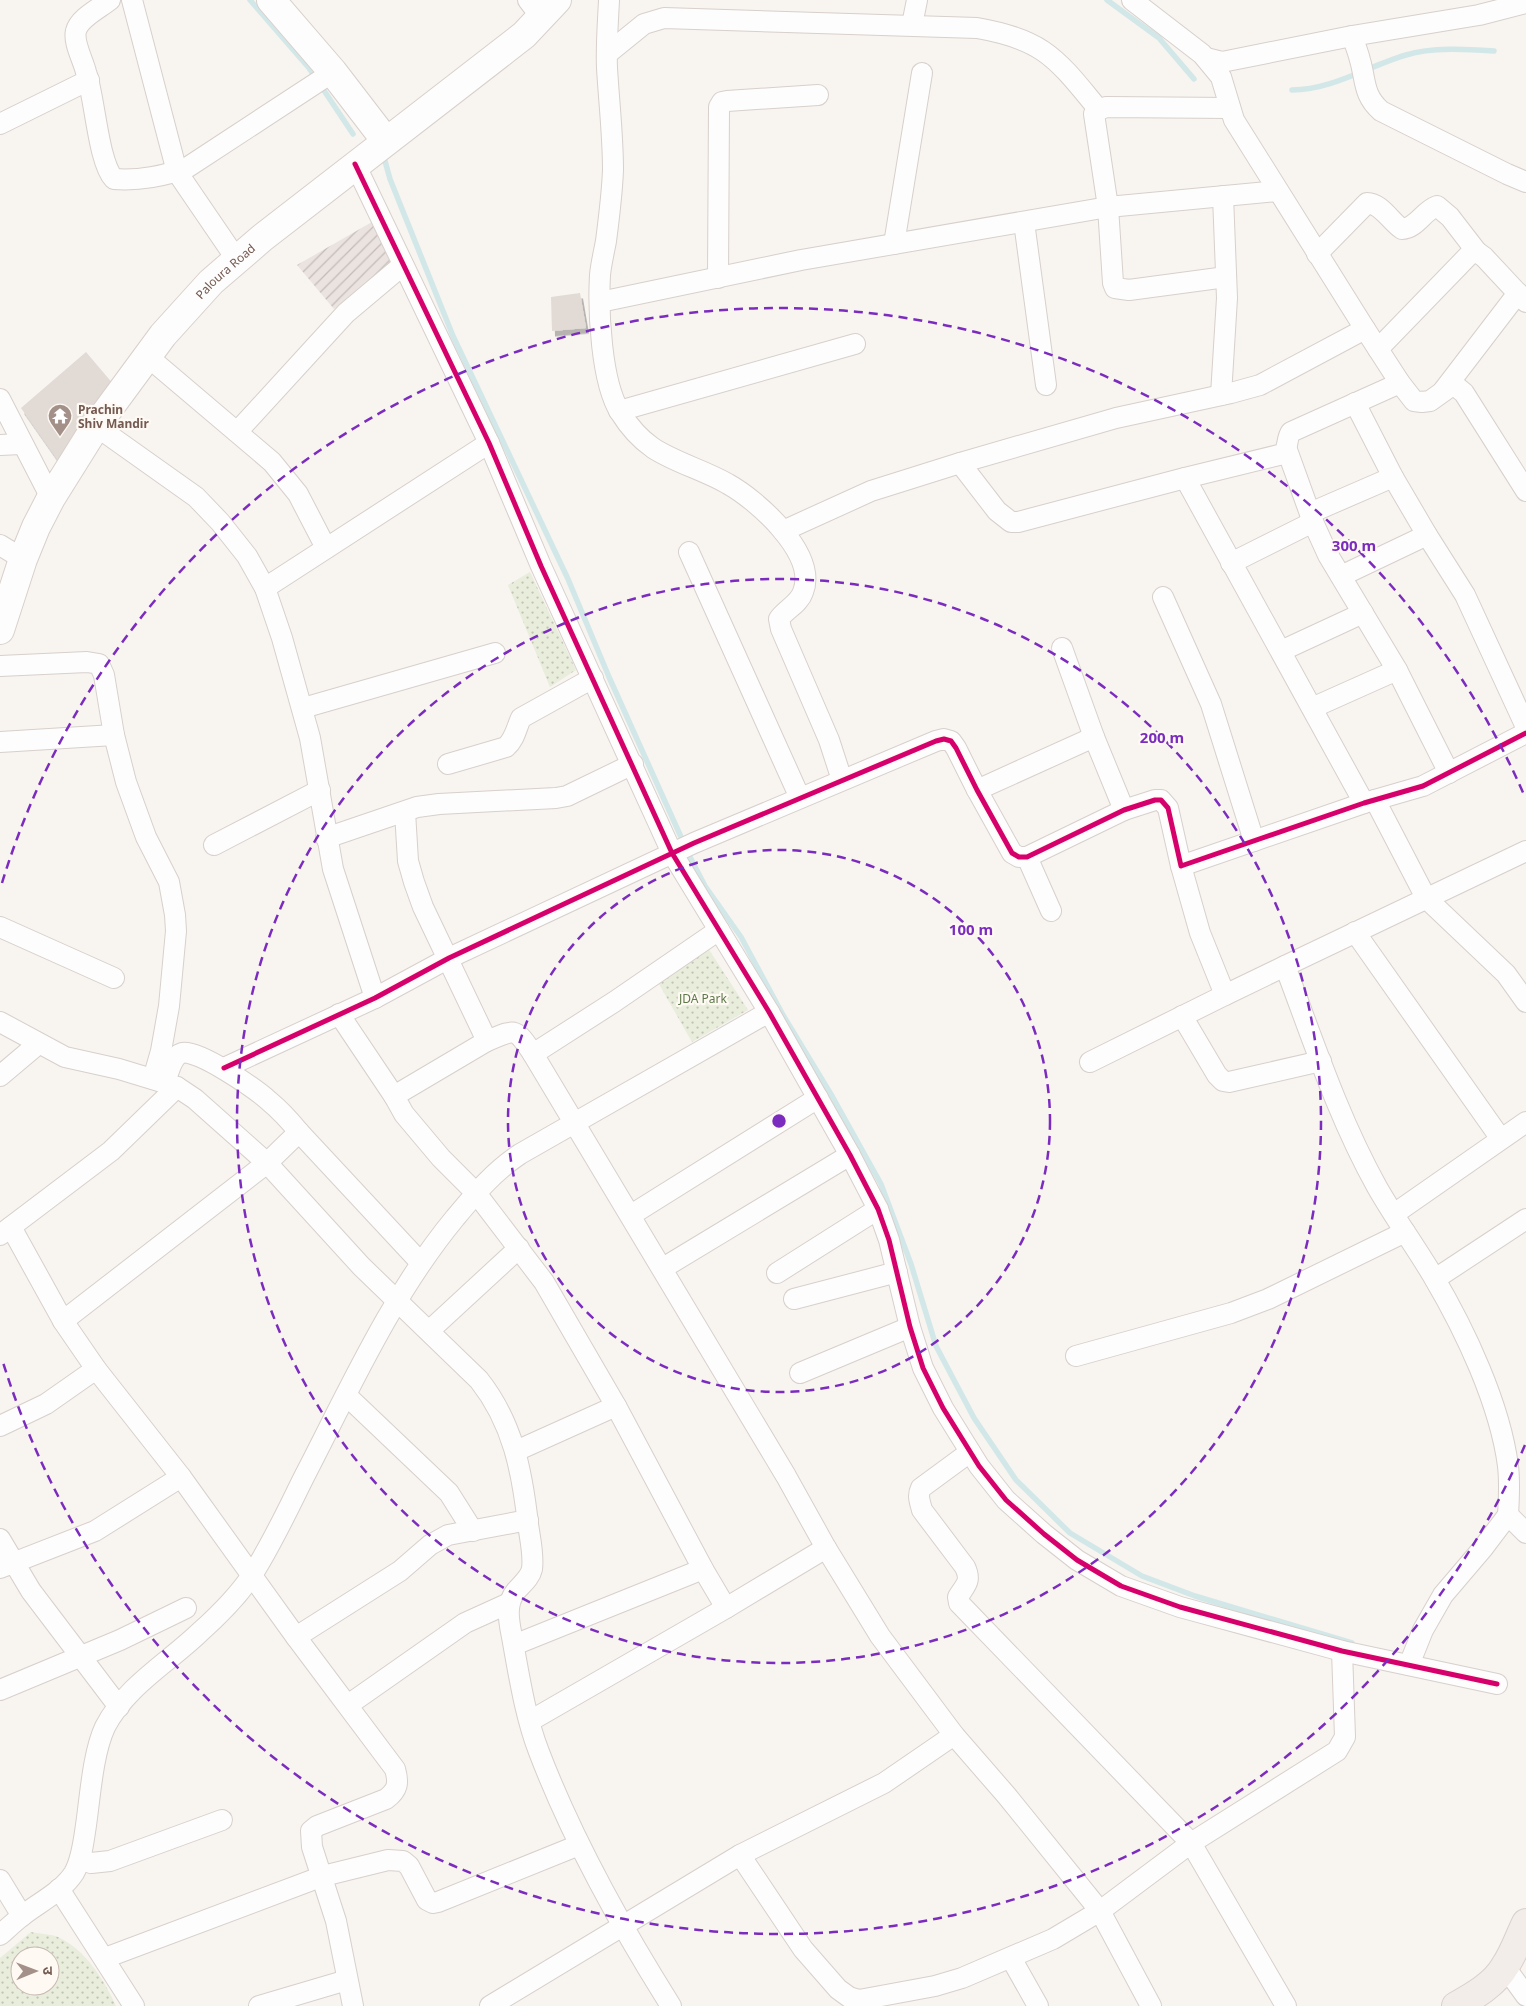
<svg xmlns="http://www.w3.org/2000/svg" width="1526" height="2006" font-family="'Noto Sans','Noto Sans Devanagari',sans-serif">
<defs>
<pattern id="industrial-furrows" width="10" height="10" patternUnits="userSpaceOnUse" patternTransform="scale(1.25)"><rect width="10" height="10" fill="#eae3df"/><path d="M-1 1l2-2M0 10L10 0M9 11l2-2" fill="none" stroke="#c2bbb7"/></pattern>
<pattern id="green-dots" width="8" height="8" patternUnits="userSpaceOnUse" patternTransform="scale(1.25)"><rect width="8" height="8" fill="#e8eddc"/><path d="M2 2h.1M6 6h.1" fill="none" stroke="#c1c3b5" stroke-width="1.8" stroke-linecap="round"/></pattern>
<filter id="shadow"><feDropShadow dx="3" dy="5.5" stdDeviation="0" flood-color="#0004"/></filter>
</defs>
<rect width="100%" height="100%" fill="#f8f4f0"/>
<path fill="url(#industrial-furrows)" d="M372,222L394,268L334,309L297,265Z"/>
<g fill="url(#green-dots)" fill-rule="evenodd">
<path d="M530,572L576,670L550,687L508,585Z"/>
<path d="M706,945L748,1010L692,1042L655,977Z"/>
<path d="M31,1932C40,1934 51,1934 58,1937C86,1950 104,1980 116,2006H0V1958ZM20,1956H50V1986H20Z"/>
</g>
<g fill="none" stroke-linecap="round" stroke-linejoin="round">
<g stroke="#d2e7e8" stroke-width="5.5">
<path d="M250,0L309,68L353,134"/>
<path d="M1107,0L1159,38L1194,79"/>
<path d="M1292,90C1332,90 1368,66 1406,55C1432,47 1466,49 1494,51"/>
<path d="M385,161L390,179L453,336L568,579L609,677L690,857L705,886L741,937L783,1015L832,1096L881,1184L911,1264L936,1346L974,1418L1016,1480L1070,1533L1142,1576L1195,1596L1352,1643"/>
</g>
</g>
<g fill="#e2dad5" filter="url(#shadow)">
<path d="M580,293L586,328L552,331L551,297Z"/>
<path d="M86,352L114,385L61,465L21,408Z"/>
</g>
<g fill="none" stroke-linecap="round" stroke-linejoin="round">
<defs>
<g id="street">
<path d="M110,0C100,8 79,18 76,31C73,42 83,60 86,72C95,98 98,162 114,179C138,181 166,176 188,167L333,72"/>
<path d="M132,0L177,172L237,260"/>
<path d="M528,0L541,17"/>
<path d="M609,0C608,22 606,46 607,68C609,102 613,136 613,170C612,194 609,218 606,241C604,252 601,264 600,275C598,310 601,382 620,412C628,425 640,439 653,448C676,463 704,470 728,484C757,500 818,554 803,592C799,604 786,609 779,619L781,629L829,740L842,780"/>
<path d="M1132,0L1202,54L1221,77L1234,120L1365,329L1400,383L1414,401L1422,402L1430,401L1451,386L1458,388L1464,393L1526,491"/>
<path d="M912,25L917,0"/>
<path d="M1352,36L1479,15L1526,3"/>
<path d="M607,54L644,24L664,18L977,28C1000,32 1024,38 1043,51C1065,66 1082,90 1099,110"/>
<path d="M1206,58L1222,62L1352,36C1355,44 1358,52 1360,60C1366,81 1363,95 1381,111L1507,174L1526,182"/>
<path d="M0,124L89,80"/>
<path d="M355,164L489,443L541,566L672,853L769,1012L850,1155L878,1209L889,1240L910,1327L923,1368L943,1408L979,1466L1006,1500L1044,1534L1077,1560L1121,1586L1180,1607L1342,1651L1497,1684"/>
<path d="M1024,222L1046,385"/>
<path d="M894,244L922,73"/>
<path d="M1317,254L1367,203C1381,203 1391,222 1402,229C1417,228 1423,211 1437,206L1450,217L1477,252"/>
<path d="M1226,277L1129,290L1115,288L1113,283L1108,207L1094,114L1099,110L1106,107L1230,108"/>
<path d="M718,278L719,107L722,102L727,101L818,95"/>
<path d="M600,302L801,260L1108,207L1277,191"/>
<path d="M1378,349L1470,254L1477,252L1484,257L1526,302"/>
<path d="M147,356L272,462L298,494L326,548"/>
<path d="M1443,391L1518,293"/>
<path d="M1221,395L1227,298L1223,196"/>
<path d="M0,399L51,498"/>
<path d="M1355,403L1393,477L1427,535L1465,595L1526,727"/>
<path d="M619,411L855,344"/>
<path d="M96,426L196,497L220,522L247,556L265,588L282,638L310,738L333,869L375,998"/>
<path d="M237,432L346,313L403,265"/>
<path d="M0,445L21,444"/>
<path d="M1287,450L1313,522L1328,555L1397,670L1449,773"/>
<path d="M960,463L1116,418L1231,393L1260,385L1365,329"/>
<path d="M1185,478L1283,454C1289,447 1286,439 1291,432L1400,383"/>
<path d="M1310,513L1393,477"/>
<path d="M783,531L871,491L960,463L997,511L1011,522H1018L1185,478L1364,803"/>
<path d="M0,545L23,559"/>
<path d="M689,552L800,798"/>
<path d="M1231,563L1313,522"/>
<path d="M1341,576L1427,535"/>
<path d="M265,588L489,443"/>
<path d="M1163,597L1211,704L1254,841"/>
<path d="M1062,648L1094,737"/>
<path d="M1281,651L1363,613"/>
<path d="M0,666L87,662L99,664L104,675L114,735L126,782L146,837L169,882L175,915L176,931L169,1006L161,1051L153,1079"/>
<path d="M303,708L495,653"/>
<path d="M1312,708L1397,670"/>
<path d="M0,742L114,735"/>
<path d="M448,764L506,747C515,739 516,729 521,718L593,678"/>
<path d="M977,790L1094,737L1124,810"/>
<path d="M1375,800L1426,898L1506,974L1526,1002"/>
<path d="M405,812L408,861L414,882L423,907L487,1041L394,1096L404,1114L441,1158L476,1193L544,1282L616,1406L703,1569L726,1608"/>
<path d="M326,838L417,807L439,804L556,798L567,796L633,764"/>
<path d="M214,845L320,790"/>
<path d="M1027,857L1051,911"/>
<path d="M1181,866L1200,933L1225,995L1285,966C1313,1040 1338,1117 1377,1187C1394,1217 1415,1246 1433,1276C1465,1330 1500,1404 1508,1466C1510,1483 1509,1499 1508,1515"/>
<path d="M0,927L114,978"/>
<path d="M1355,932L1501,1139"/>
<path d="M1285,966L1526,851"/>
<path d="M339,1014L394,1096"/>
<path d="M1182,1016L1217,1075L1223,1081L1229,1082L1321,1061"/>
<path d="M0,1022L65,1057L119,1069L165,1083L177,1087L195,1099L267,1163L361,1266L479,1380C513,1423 522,1471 528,1524C530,1539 534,1555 532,1569C530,1578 522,1584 516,1591C505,1604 509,1622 512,1637C519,1675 525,1716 539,1752C573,1841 620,1925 671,2006"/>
<path d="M487,1041C516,1029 515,1027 533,1054L614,1002L719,930"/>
<path d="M533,1054L786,1476L826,1548L880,1636L954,1735L1007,1796L1100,1911L1151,2006"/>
<path d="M1090,1062L1225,995"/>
<path d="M224,1068L375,998L449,958L694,843L936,741L944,739L951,741L956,748L977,790L1012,853L1019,857H1027L1124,810L1155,800H1161L1168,808L1181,866L1364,803L1423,786L1526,733"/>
<path d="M0,1076L38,1044"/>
<path d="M165,1083C168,1074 172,1056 182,1053C197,1048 257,1090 269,1101C280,1110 290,1121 299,1132"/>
<path d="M1394,1214L1526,1122"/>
<path d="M631,1215L818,1098"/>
<path d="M11,1227L63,1321L96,1369L181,1477L296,1637L395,1769C399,1783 398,1790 386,1799L317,1826L311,1831L312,1847L336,1921L353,2006"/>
<path d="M0,1235L111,1151L177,1087"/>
<path d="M663,1268L850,1155"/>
<path d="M777,1273L878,1209"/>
<path d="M1435,1279L1526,1219"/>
<path d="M794,1299L897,1272"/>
<path d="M63,1321L267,1163L299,1132L421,1263"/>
<path d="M429,1331L519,1248"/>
<path d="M1076,1356L1231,1313L1268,1299L1405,1232"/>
<path d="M800,1373L910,1327"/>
<path d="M347,1396L449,1493L473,1531"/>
<path d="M0,1426L46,1404L96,1369"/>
<path d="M516,1451L616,1406"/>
<path d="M0,1539L31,1591L119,1707"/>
<path d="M0,1568L95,1531L181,1477"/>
<path d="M296,1637L400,1571L430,1545L448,1535L528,1520"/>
<path d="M514,1645L703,1569"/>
<path d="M1409,1665L1423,1630L1443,1595L1483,1548L1508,1515L1526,1533"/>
<path d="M0,1690L120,1640L186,1608"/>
<path d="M348,1705L465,1623L509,1603"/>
<path d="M530,1721L726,1608L826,1548"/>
<path d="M740,1855L803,1949L838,1989L849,1997L859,2000L935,1986L962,1978L1053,1939L1100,1911L1191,1843L959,1603L958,1597C965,1585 972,1582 965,1567L922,1510C920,1502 917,1496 921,1488L970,1452"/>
<path d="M80,1859L91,1863L110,1861L222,1820"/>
<path d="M0,1880L22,1916"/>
<path d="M59,1889L134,2006"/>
<path d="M0,1935C7,1929 14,1922 22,1916C38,1903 62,1892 74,1873C81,1861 83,1845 85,1832C90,1801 92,1755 105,1727C126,1686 168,1663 200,1632C219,1615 238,1596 252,1575C272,1544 288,1509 304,1477C349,1390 392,1294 455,1218C475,1194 493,1172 520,1154L769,1012"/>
<path d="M105,1958L323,1876L388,1860L403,1861L409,1866L427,1900L433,1903L438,1902L579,1845"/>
<path d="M1011,1958L1038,2006"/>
<path d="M1505,1967L1526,1996"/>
<path d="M259,2006L347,1980"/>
<path d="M490,2006L740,1855L884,1783L954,1735"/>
<path d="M1286,2006L1191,1843L1337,1751L1345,1737L1342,1651"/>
</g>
<g id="secondary">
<path d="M271,0L333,72L386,141"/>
<path id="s1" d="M0,630L23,559L36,527L51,498L96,426L163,335L211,282L262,238L506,49L524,35L557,0"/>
</g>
<path id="primary" d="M1456,2006C1474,1996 1495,1984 1505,1966C1514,1953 1519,1937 1526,1923"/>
</defs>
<use href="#street" stroke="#d7d0cc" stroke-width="22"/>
<use href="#secondary" stroke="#d8d0cc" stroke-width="30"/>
<use href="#primary" stroke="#d9d0cd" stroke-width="30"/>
<use href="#street" stroke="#fefdfd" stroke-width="20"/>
<use href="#secondary" stroke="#fefdfd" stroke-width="28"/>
<use href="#primary" stroke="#f2ede8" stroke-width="28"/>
<defs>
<g id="cycleway">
<path d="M355,164L489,443L541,566L672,853L769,1012L850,1155L878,1209L889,1240L910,1327L923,1368L943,1408L979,1466L1006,1500L1044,1534L1077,1560L1121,1586L1180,1607L1342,1651L1497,1684"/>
<path d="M224,1068L375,998L449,958L694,843L936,741L944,739L951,741L956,748L977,790L1012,853L1019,857H1027L1124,810L1155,800H1161L1168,808L1181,866L1364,803L1423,786L1526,733"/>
</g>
</defs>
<use href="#cycleway" stroke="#fef9f3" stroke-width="8"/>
<use href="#cycleway" stroke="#d6006c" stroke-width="5"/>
</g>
<g fill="none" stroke="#7b2cbf" stroke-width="2.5" stroke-dasharray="9 6">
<circle cx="779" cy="1121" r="271"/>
<circle cx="779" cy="1121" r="542"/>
<path d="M1525 1445A813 813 0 0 1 2 1359M2 883A813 813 0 0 1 1525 797"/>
</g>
<defs>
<symbol id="temple-pin" viewBox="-11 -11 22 30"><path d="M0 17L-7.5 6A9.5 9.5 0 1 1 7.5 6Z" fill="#a39089" stroke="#fef9f3"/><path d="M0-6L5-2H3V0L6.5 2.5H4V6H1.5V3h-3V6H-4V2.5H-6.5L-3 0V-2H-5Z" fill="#fff"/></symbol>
</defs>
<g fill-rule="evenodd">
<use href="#temple-pin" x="46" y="402" width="28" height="38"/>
</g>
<g text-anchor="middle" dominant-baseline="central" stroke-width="4.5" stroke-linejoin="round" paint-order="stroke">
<g font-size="12" fill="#755a51" stroke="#fef9f3">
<text stroke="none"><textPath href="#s1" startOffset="429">Paloura Road</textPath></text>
</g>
<g font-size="12" font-weight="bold" fill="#755a51" stroke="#fef9f3" text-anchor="start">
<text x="78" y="409">Prachin<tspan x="78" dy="14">Shiv Mandir</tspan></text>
</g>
<g font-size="12" fill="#5d794a" stroke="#fef9f3">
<text x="703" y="998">JDA Park</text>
</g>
</g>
<circle cx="779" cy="1121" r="8" fill="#7b2cbf" stroke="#fef9f3" stroke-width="2.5"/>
<g font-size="15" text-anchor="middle" font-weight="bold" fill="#7b2cbf" stroke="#fef9f3" stroke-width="4.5" stroke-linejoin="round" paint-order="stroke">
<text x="1354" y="551">300 m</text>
<text x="1162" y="743">200 m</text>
<text x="971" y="935">100 m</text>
</g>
<g transform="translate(35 1971) rotate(89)"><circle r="24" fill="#fef9f3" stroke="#c7b9b2"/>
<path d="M0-4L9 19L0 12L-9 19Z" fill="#a39089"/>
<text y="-8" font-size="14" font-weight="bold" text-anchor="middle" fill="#755a51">उ</text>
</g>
</svg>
